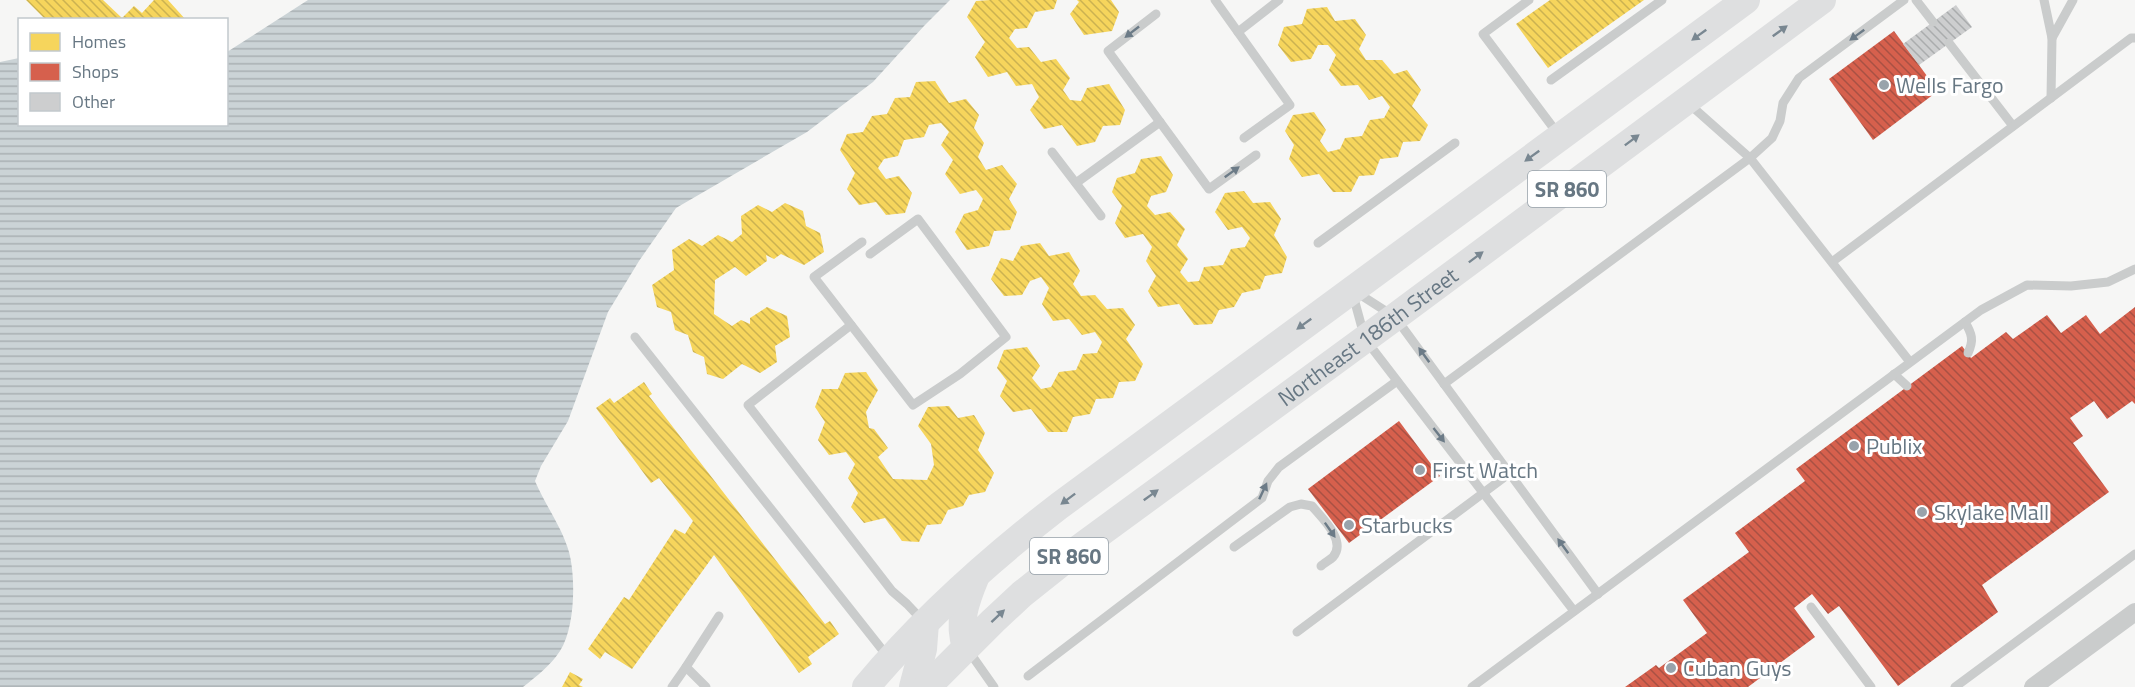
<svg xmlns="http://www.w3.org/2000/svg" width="2135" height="687" font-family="'Titillium Web',sans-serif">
<defs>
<pattern id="water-rules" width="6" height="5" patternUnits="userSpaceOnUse" patternTransform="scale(1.5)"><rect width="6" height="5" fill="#cbd3d6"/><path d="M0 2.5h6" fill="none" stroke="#a9b0b3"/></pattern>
<pattern id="homes-back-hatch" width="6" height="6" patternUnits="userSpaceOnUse" patternTransform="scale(1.5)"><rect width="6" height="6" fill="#f6d55c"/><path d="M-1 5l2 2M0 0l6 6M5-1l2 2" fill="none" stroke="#cbb251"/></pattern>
<pattern id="shops-back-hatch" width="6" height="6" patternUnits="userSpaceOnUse" patternTransform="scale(1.5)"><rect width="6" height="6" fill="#d6604d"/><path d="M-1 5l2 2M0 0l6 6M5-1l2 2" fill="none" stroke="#a85144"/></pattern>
<pattern id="building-back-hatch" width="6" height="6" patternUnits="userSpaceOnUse" patternTransform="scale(1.5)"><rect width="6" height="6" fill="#cdcecf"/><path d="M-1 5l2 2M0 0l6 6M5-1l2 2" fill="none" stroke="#aaacad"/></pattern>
</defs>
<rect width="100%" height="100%" fill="#f6f6f5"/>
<path fill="url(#water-rules)" d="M308,0H950L924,26L873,82L807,132L676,208L639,261L608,312L568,421L541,466L535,481C545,505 562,527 569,552C576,578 575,628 560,651C550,666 537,676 523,687H0V62L19,58L20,124H226L227,52Z"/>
<g fill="url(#homes-back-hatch)">
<path d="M26,0H103L122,18L134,6L142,13L154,0H168L186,20H46Z"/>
<path d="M990,0H1057L1054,9L1035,12L1027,28L1015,29L1009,38L1017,48L1029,47L1041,62L1056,59L1070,78L1063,90L1070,100L1081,101L1087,88L1109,84L1125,110L1120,125L1103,126L1095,142L1077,146L1062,125L1044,129L1030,110L1039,97L1032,84L1016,86L1007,72L988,77L975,57L985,42L967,17L976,1Z"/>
<path d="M1077,0H1111L1119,12L1112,31L1084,35L1070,14L1079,2Z"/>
<path d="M1550,0H1644L1548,68L1516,24Z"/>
<path d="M1327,7L1335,21L1355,19L1366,35L1359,49L1366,60H1382L1394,74L1407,70L1421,90L1412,106L1428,125L1420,141L1403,142L1398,157L1380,159L1374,175L1359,176L1351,192H1333L1319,174L1302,177L1289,159L1294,145L1285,131L1293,115L1314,112L1326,130L1320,141L1328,152L1340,149L1345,138L1362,136L1370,120L1384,118L1390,107L1382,96L1369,100L1358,85L1341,86L1329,70L1336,55L1328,45H1318L1311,59L1291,62L1278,45L1284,27L1302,24L1307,9Z"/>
<path d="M935,81L949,103L966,99L979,115L974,128L984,143L978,157L986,170L1002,165L1017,184L1009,199L1017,212L1010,230L994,231L989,246L967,250L955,232L964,214L978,210L983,199L976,190L960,194L945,174L953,160L941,145L949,132L941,123L929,125L924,137L904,140L898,156L884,159L878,168L886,179L899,176L912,193L905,213L886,215L876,202L859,205L847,189L855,173L840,150L847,134L863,132L872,116L887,114L895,98L910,97L916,82Z"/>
<path d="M1161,156L1173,175L1166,192L1151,196L1147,206L1155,215L1170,212L1185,229L1177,245L1188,259L1180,272L1188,282L1199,281L1204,267L1223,265L1231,249L1245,247L1250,238L1242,227L1228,230L1215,212L1225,193L1244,191L1253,203L1270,202L1281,219L1274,235L1287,257L1282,273L1265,276L1260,289L1242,293L1234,307L1219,310L1212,324L1194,325L1179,304L1158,307L1148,291L1156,276L1146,261L1152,247L1143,234L1125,238L1115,223L1122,206L1112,192L1117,178L1135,173L1141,159Z"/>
<path d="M785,203L803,211L806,226L820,233L824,252L804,265L781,254L774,259L766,255L767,261L746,276L735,267L715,280L714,314L732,326L741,320L750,324V318L767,307L787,316L790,337L775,346L777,362L760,373L742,364L723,379L707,374L704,357L693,352L688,335L675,330L671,312L657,307L652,285L674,270L672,250L689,239L702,246L718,235L732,242L742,234L741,216L758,205L772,212Z"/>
<path d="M1040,243L1049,256L1069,252L1080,271L1073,284L1081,296L1095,295L1107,309L1123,308L1135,325L1126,339L1143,364L1135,381L1119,382L1113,398L1096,399L1090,414L1073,417L1067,432H1048L1031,409L1013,412L1000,396L1007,381L997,368L1004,350L1027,347L1040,366L1032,378L1041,389L1051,387L1059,372L1076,370L1083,354L1097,353L1102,342L1095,332L1082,335L1069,319L1053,321L1042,304L1049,288L1041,277L1030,281L1022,295L1004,296L991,279L1001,258L1013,261L1021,246Z"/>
<path d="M866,372L878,390L866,412L869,428L874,429L888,448L878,457L893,479L927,480L934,465L931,444L918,426L928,407L949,406L958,418L974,415L985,433L978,450L994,473L985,492L969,495L963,506L948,510L941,524L927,525L919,542L902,541L885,518L864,523L851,507L858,493L848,478L855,464L846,452L829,455L818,440L825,422L815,407L822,389H838L845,373Z"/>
<path d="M644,382L652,394L649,396L825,624L830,621L839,634L808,657L812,664L799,673L714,555L632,669L605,652L600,659L588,649L624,597L629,600L675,529L685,534L693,521L659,478L651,483L596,408L610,398L614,403Z"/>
<path d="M570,672L583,679L579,685L583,687H562Z"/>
</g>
<g fill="url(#shops-back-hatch)">
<path d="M1894,31L1938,91L1873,140L1829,79Z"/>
<path d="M2135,307V404L2132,401L2107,419L2094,401L2070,418L2083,436L2073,443L2109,492L1982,585L1998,612L1898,686L1839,606L1828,614L1812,594L1794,608L1815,637L1748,687H1625L1656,665L1659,668L1707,633L1683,600L1749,552L1735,533L1805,481L1796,469L1962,346L1971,358L2006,332L2013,339L2047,315L2061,333L2086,315L2100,334Z"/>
<path d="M1399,421L1440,476L1349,543L1308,489Z"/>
</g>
<path fill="url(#building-back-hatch)" d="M1956,5L1972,27L1919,65L1903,44Z"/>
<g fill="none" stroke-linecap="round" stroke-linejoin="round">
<g stroke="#cacccc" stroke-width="9">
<path d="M1215,0L1290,105L1244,138"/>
<path d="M1529,0L1483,34L1558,134"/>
<path d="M1916,0L1933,22"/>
<path d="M2044,0L2052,38L2051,98"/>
<path d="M1156,14L1108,51L1209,189L1256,155"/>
<path d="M1238,32L1279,0"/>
<path d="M2052,38L2073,0"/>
<path d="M1949,43L2013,126"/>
<path d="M1551,80L1662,0"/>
<path d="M1688,103L1750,158L1910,362"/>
<path d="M1052,152L1101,216"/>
<path d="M1076,183L1160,122"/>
<path d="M862,242L814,277L913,405L960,374L1006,337L918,219L870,254"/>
<path d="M1318,243L1455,143"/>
<path d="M1832,262L2131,38H2135"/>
<path d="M1356,292L1395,317L1598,594"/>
<path d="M1353,295L1365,339L1574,611"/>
<path d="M1965,322C1972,334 1974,340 1968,353"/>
<path d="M851,325L748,405L892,591L907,604L923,621"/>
<path d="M635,337L888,657"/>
<path d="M1894,374L1907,386"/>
<path d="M1444,384L1750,158L1772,138L1780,121L1783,103L1799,78L1904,0"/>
<path d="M1234,547L1290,507L1301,504L1312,506C1322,518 1347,541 1333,557C1330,560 1324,563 1321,566"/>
<path d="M1811,607L1871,687"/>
<path d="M1297,632L1510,473"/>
<path d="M968,650L994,687"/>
<path d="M686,667L719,616"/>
<path d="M1028,676L1262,498L1268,481L1279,467L1397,381"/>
<path d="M672,687L686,667L706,687"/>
<path d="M1472,687L1981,310L2027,285L2071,286L2108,282L2135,269"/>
<path d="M1955,687L2135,554"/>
</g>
<path stroke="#cacccc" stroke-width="18" d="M2033,687L2135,612"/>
<g stroke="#dedfe0" stroke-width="28">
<path d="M966,647C958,622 965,602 975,578"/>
<path d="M866,687C923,619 989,560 1059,506L1746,0"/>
<path d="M913,687L923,649L925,623"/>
<path id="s1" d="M927,687L993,621L1022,594L1081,547L1395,317L1822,0"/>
</g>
</g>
<defs><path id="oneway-solid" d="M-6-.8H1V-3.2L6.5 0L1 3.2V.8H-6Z" transform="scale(1.5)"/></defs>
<g fill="#798791">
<use href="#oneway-solid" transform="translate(1780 31) rotate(-36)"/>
<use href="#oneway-solid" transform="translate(1699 35) rotate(144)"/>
<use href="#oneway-solid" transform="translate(1632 140) rotate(-37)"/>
<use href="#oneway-solid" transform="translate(1532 156) rotate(144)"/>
<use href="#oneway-solid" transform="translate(1476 257) rotate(-37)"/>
<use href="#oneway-solid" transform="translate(1304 324) rotate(144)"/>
<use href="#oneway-solid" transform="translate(1151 495) rotate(-36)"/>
<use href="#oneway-solid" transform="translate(1068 499) rotate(143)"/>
<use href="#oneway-solid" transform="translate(998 616) rotate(-43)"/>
</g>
<g fill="#6c7b87">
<use href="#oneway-solid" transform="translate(1132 32) rotate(142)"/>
<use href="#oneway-solid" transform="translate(1857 35) rotate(144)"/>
<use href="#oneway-solid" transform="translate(1232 172) rotate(-36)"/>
<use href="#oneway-solid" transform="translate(1424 355) rotate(-126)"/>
<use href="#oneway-solid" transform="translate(1439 435) rotate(52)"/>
<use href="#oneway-solid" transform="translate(1263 491) rotate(-65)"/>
<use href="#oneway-solid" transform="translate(1330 530) rotate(55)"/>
<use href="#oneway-solid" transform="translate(1563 546) rotate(-126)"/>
</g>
<g fill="#99a3ab" stroke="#fff" stroke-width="2">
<circle cx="1884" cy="85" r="6"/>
<circle cx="1854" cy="446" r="6"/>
<circle cx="1420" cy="470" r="6"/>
<circle cx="1922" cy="512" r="6"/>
<circle cx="1349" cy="525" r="6"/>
<circle cx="1671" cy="668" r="6"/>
</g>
<g text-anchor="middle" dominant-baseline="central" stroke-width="6" stroke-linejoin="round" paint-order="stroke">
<g fill="#fff" stroke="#95a0a8" stroke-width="1.5">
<rect x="1528" y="171" width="78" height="36" rx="4.5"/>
<rect x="1030" y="538" width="78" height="36" rx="4.5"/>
</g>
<g font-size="21" font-weight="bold" fill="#677783">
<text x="1567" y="189">SR 860</text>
<text x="1069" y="556">SR 860</text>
</g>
<g font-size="22" fill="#677783" stroke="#fff" text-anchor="start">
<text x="1896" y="85">Wells Fargo</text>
<text x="1866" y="446">Publix</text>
<text x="1432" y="470">First Watch</text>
<text x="1934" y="512">Skylake Mall</text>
<text x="1361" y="525">Starbucks</text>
<text x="1683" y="668">Cuban Guys</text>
</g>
<g font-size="22" fill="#677783" stroke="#fff">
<text stroke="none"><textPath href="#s1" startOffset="564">Northeast 186th Street</textPath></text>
</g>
</g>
<rect x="18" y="18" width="210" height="108" fill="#ffffff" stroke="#c2c9cd" stroke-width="1.5"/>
<rect x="30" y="33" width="30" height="18" fill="#f6d55c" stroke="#c2c9cd" stroke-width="1.5"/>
<text x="72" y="48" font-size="18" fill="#677783">Homes</text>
<rect x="30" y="63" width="30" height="18" fill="#d6604d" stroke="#c2c9cd" stroke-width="1.5"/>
<text x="72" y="78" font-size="18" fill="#677783">Shops</text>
<rect x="30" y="93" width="30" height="18" fill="#cdcecf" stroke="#c2c9cd" stroke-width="1.5"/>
<text x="72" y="108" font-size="18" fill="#677783">Other</text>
</svg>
